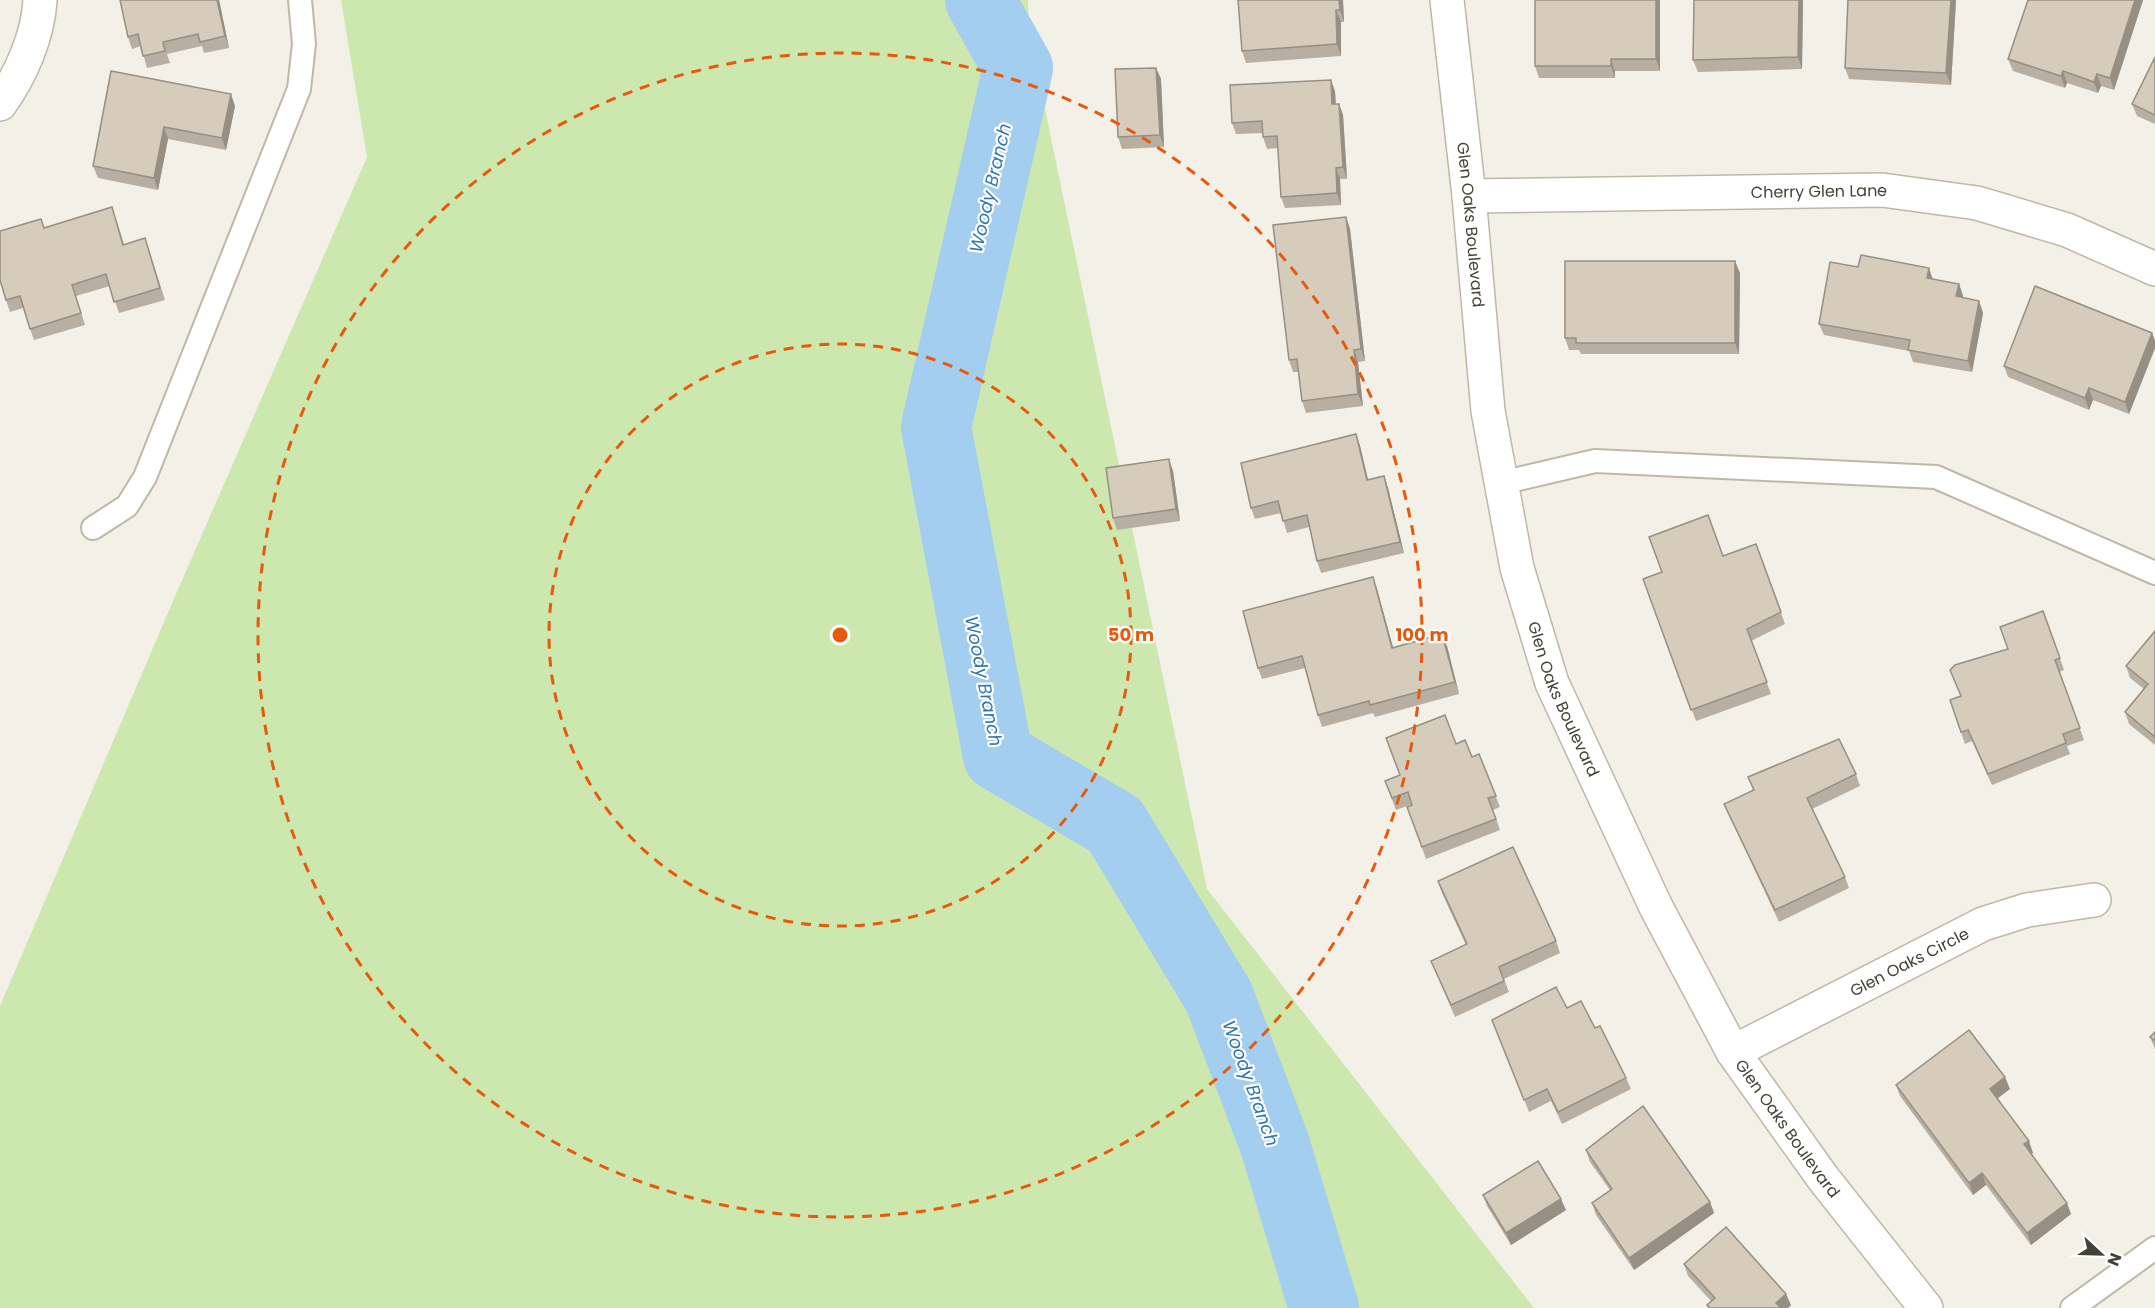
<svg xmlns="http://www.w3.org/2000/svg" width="2155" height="1308" font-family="Poppins,sans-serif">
<rect width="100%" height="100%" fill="#f3f0e7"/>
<path fill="#cce8af" d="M341,0H1028L1029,32L1207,889L1534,1308H0V1006L173,601L367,157Z"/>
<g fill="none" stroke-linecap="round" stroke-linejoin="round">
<path stroke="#a3cef0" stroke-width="70" d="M980,0L1018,68L936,427L998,756L1115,825L1219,997L1275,1145L1324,1308"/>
<defs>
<g id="lane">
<path d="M1501,483L1595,461L1936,477L2155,573"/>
<path d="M93,528L127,506L145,477L299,89L304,44L300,0"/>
<path d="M2072,1308L2155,1248"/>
</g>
<g id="street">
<path id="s1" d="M1447,0L1469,196L1488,411L1517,568L1552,683L1656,907L1733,1052L1823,1178L1926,1308"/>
<path d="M0,104C21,75 38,36 40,0"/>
<path id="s2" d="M1469,196L1882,190L1977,203L2067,230L2155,269"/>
<path id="s3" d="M1733,1052L1983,924L2027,910L2094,900"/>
</g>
</defs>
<use href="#lane" stroke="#bfb8a9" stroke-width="26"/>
<use href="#street" stroke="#bfb8a9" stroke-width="36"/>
<use href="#lane" stroke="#fff" stroke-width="22"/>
<use href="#street" stroke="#fff" stroke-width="33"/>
</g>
<g fill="#b7afa2">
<path d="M120,0H219L229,48L204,53L202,46L167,54L170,63L147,68L141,46L132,49L128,37Z"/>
<path d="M1238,0H1343L1344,22H1341V56L1246,63L1242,51Z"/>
<path d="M1535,0H1660V71H1615V78H1539L1535,66Z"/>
<path d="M1694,0H1803L1802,69L1698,72L1693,60Z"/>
<path d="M1848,0H1956L1951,85L1849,79L1845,68Z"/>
<path d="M2028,0H2143L2114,90L2101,86L2098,93L2067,83L2065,88L2013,71L2008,59Z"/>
<path d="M2155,57V124L2137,116L2132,104Z"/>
<path d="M1156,68L1161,79L1164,147L1122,149L1118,137Z"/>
<path d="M111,71L235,106L226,150L168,139L158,190L98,178L93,166Z"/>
<path d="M1335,91L1336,104H1339L1343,115L1347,179H1340L1341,205L1285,208L1281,197L1278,148L1267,149L1263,137V133L1236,134L1232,123Z"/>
<path d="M1346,217L1350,229L1365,361L1358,362L1363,406L1306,413L1302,401L1298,372H1293L1289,360Z"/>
<path d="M116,219L124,244L149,250L165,300L119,313L110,286L76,296L85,325L34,340L23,308L10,312L6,300L44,228Z"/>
<path d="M1740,273L1739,354H1581L1579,350H1569L1565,338Z"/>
<path d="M1933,279L1959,284L1963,296V298L1979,301L1983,313L1972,372L1913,362L1909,351L1824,335L1819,324Z"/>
<path d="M2152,333L2155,341V348L2129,414L2093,400L2089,410L2008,377L2004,366Z"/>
<path d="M1356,434L1360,446L1368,480L1384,476L1388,488L1404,553L1321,573L1317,561L1309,527L1287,533L1281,513L1255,519L1251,508Z"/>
<path d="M1173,471L1180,521L1117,530L1113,518Z"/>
<path d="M1756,544L1785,624L1751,641L1771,694L1696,721L1643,579L1723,556Z"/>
<path d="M1377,589L1393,647L1447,646L1459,694L1375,717L1373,713L1322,727L1318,715L1305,668L1262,679L1258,668Z"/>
<path d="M2043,611L2064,670L2059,672L2084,740L2067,746L2070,754L1992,785L1972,741L1965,744L1950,700L1960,697L2008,649Z"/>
<path d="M2155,631V745L2129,724L2125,712L2144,689L2130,678L2126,666Z"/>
<path d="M1456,744L1472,757L1479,754L1500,807L1493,810L1500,830L1426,859L1407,807L1412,805V804L1396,810L1385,781L1400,775Z"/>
<path d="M1856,774L1860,786L1812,809L1845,877L1849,888L1779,922L1729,815L1724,804L1753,790L1748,777Z"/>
<path d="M1438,881L1556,941L1560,953L1504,979L1509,992L1455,1017L1431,961L1466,945L1442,893Z"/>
<path d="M1567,1008L1595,1028L1626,1078L1631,1089L1562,1124L1551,1101L1529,1112L1492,1020Z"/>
<path d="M2155,1032V1049L2150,1037Z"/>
<path d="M1896,1085L2010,1089L1998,1098L2033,1153L2031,1154L2071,1214L2031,1245L1986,1185L1973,1195L1900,1096Z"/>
<path d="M1586,1150L1710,1202L1714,1213L1634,1270L1596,1215L1592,1203L1610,1190L1590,1162Z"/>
<path d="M1483,1195L1566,1210L1511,1245L1487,1206Z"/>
<path d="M1684,1264L1791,1305L1788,1308H1708L1707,1305L1711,1301L1688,1276Z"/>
</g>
<g fill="#958f84">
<path d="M217,0H219L229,48L225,36Z"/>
<path d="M1339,0H1343L1344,22L1340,10Z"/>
<path d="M1656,0H1660V71L1656,59Z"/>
<path d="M1799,0H1803L1802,69L1798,57Z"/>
<path d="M1951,0H1956L1951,85L1946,73Z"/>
<path d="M2135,0H2143L2114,90L2110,78Z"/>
<path d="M1336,10L1341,22V56L1337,44Z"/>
<path d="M1611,59L1615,71V78L1611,66Z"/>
<path d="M1156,68L1161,79L1164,147L1160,135Z"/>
<path d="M2063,71L2067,83L2065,88L2061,76Z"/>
<path d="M2097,74L2101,86L2098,93L2094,82Z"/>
<path d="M1331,80L1335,91L1336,116L1332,104Z"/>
<path d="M231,94L235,106L226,150L222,138Z"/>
<path d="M1339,104L1343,115L1347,179L1343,167Z"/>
<path d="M164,127L168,139L158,190L154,178Z"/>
<path d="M1336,168L1340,179L1341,205L1337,193Z"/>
<path d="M1346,217L1350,229L1365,361L1361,349Z"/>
<path d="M1735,261L1740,273L1739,354L1735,343Z"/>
<path d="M1929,268L1933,280L1927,278Z"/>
<path d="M1959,284L1963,296L1961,308L1956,296Z"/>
<path d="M1979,301L1983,313L1972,372L1968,361Z"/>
<path d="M2152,333L2155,341V348L2129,414L2125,402Z"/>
<path d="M1354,350L1358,362L1363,406L1358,394Z"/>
<path d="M2089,388L2093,400L2089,410L2085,398Z"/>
<path d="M1356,434L1360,446L1371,492L1367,480Z"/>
<path d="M1169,459L1173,471L1180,521L1176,509Z"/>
<path d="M1384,476L1388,488L1404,553L1400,542Z"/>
<path d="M1373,577L1377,589L1396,659L1392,648Z"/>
<path d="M1442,634L1447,646L1459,694L1455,682Z"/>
<path d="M2005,1077L2010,1089L1995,1100L1990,1089Z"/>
<path d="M2029,1141L2033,1153L2028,1156L2024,1144Z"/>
<path d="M1982,1173L1986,1185L1973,1195L1969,1183Z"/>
<path d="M1561,1199L1566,1210L1511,1245L1506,1233Z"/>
<path d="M1710,1202L1714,1213L1634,1270L1629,1258Z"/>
<path d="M2067,1203L2071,1214L2031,1245L2027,1233Z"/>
<path d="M1786,1294L1791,1305L1788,1308H1778L1776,1303Z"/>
</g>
<g fill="#d5ccbc" stroke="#958f84" stroke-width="1.5">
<path d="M120,0H217L225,36L200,42L198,34L163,42L165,51L143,56L138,34L128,37Z"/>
<path d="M1238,0H1339L1340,10H1336L1337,44L1242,51Z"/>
<path d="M1535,0H1656V59H1611V66H1535Z"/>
<path d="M1694,0H1799L1798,57L1693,60Z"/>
<path d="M1848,0H1951L1946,73L1845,68Z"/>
<path d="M2028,0H2135L2110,78L2097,74L2094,82L2063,71L2061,76L2008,59Z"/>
<path d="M2155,57V115L2132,104Z"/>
<path d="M1156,68L1160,135L1118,137L1115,69Z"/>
<path d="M111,71L231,94L222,138L164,127L154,178L93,166Z"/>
<path d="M1331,80L1332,104H1339L1343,167L1336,168L1337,193L1281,197L1277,136L1263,137L1262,121L1232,123L1230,85Z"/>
<path d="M112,207L123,245L145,238L160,288L114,302L106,274L72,285L81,313L30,329L20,296L6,300L0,280V231L41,219L44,228Z"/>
<path d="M1346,217L1361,349L1354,350L1358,394L1302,401L1297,359L1289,360L1273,225Z"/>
<path d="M1861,255L1929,268L1927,278L1959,284L1956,296L1979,301L1968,361L1908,350L1910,340L1819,324L1830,262L1858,267Z"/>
<path d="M1565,261H1735V343H1576V338H1565Z"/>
<path d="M2035,286L2152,333L2125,402L2089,388L2085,398L2004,366Z"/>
<path d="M1356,434L1367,480L1384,476L1400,542L1317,561L1307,515L1283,521L1278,501L1251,508L1241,463Z"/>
<path d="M1169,459L1176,509L1113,518L1106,468Z"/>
<path d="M1708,515L1723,556L1756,544L1781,612L1747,629L1767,682L1691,710L1643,579L1662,572L1649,537Z"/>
<path d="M1373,577L1392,648L1442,634L1455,682L1370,705L1369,701L1318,715L1302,656L1258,668L1243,611Z"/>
<path d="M2043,611L2060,658L2055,660L2080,728L2063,734L2066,743L1988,774L1968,730L1961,732L1950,700L1961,696L1950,670L1955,665L2008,649L2000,627Z"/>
<path d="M2155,631V737L2125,712L2148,684L2126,666Z"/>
<path d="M1445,715L1456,744L1465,740L1472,757L1479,754L1496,796L1488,798L1496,819L1422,847L1407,807L1412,805L1408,792L1392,798L1385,781L1400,775L1386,738Z"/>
<path d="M1839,739L1856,774L1807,798L1845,877L1775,910L1724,804L1754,790L1748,777Z"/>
<path d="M1513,847L1556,941L1499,967L1504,981L1451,1005L1431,961L1467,944L1438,881Z"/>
<path d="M1556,987L1567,1008L1581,1001L1595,1028L1600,1026L1626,1078L1558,1112L1547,1089L1524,1100L1492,1020Z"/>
<path d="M1969,1030L2005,1077L1990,1089L2029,1141L2024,1144L2067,1203L2027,1233L1982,1173L1969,1183L1896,1085Z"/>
<path d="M2155,1032V1041L2150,1037Z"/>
<path d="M1643,1106L1710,1202L1629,1258L1592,1203L1612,1189L1586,1150Z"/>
<path d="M1538,1161L1561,1199L1506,1233L1483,1195Z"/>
<path d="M1726,1227L1786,1294L1776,1303L1781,1308H1710L1707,1305L1715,1298L1684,1264Z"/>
</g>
<g fill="none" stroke="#e8590c" stroke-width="3" stroke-dasharray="10 8">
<circle cx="840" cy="635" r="291"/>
<circle cx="840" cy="635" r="582"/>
</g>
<g text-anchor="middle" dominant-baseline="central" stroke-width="4.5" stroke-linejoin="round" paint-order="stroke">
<g font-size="16" fill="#464036" stroke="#fff">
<text stroke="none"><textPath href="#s2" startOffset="350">Cherry Glen Lane</textPath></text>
<text stroke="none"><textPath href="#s1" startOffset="226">Glen Oaks Boulevard</textPath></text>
<text stroke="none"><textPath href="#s1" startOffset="712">Glen Oaks Boulevard</textPath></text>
<text stroke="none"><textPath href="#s3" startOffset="198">Glen Oaks Circle</textPath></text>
<text stroke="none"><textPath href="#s1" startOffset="1198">Glen Oaks Boulevard</textPath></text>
</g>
<g font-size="18" font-style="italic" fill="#2f76b2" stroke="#fff">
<text transform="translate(990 188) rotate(-77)">Woody Branch</text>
<text transform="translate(984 681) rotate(79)">Woody Branch</text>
<text transform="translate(1251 1083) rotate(70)">Woody Branch</text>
</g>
</g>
<circle cx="840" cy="635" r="9" fill="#e8590c" stroke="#fff" stroke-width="3"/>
<g font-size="18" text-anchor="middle" font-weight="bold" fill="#e8590c" stroke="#fff" stroke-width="4.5" stroke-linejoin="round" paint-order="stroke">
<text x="1131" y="641">50 m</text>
<text x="1422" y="641">100 m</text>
</g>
<g transform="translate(2101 1254) rotate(112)" stroke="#ffffff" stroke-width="4.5" paint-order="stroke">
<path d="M0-4.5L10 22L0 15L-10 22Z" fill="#464036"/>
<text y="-9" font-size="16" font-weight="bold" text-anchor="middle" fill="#464036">N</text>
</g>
</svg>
